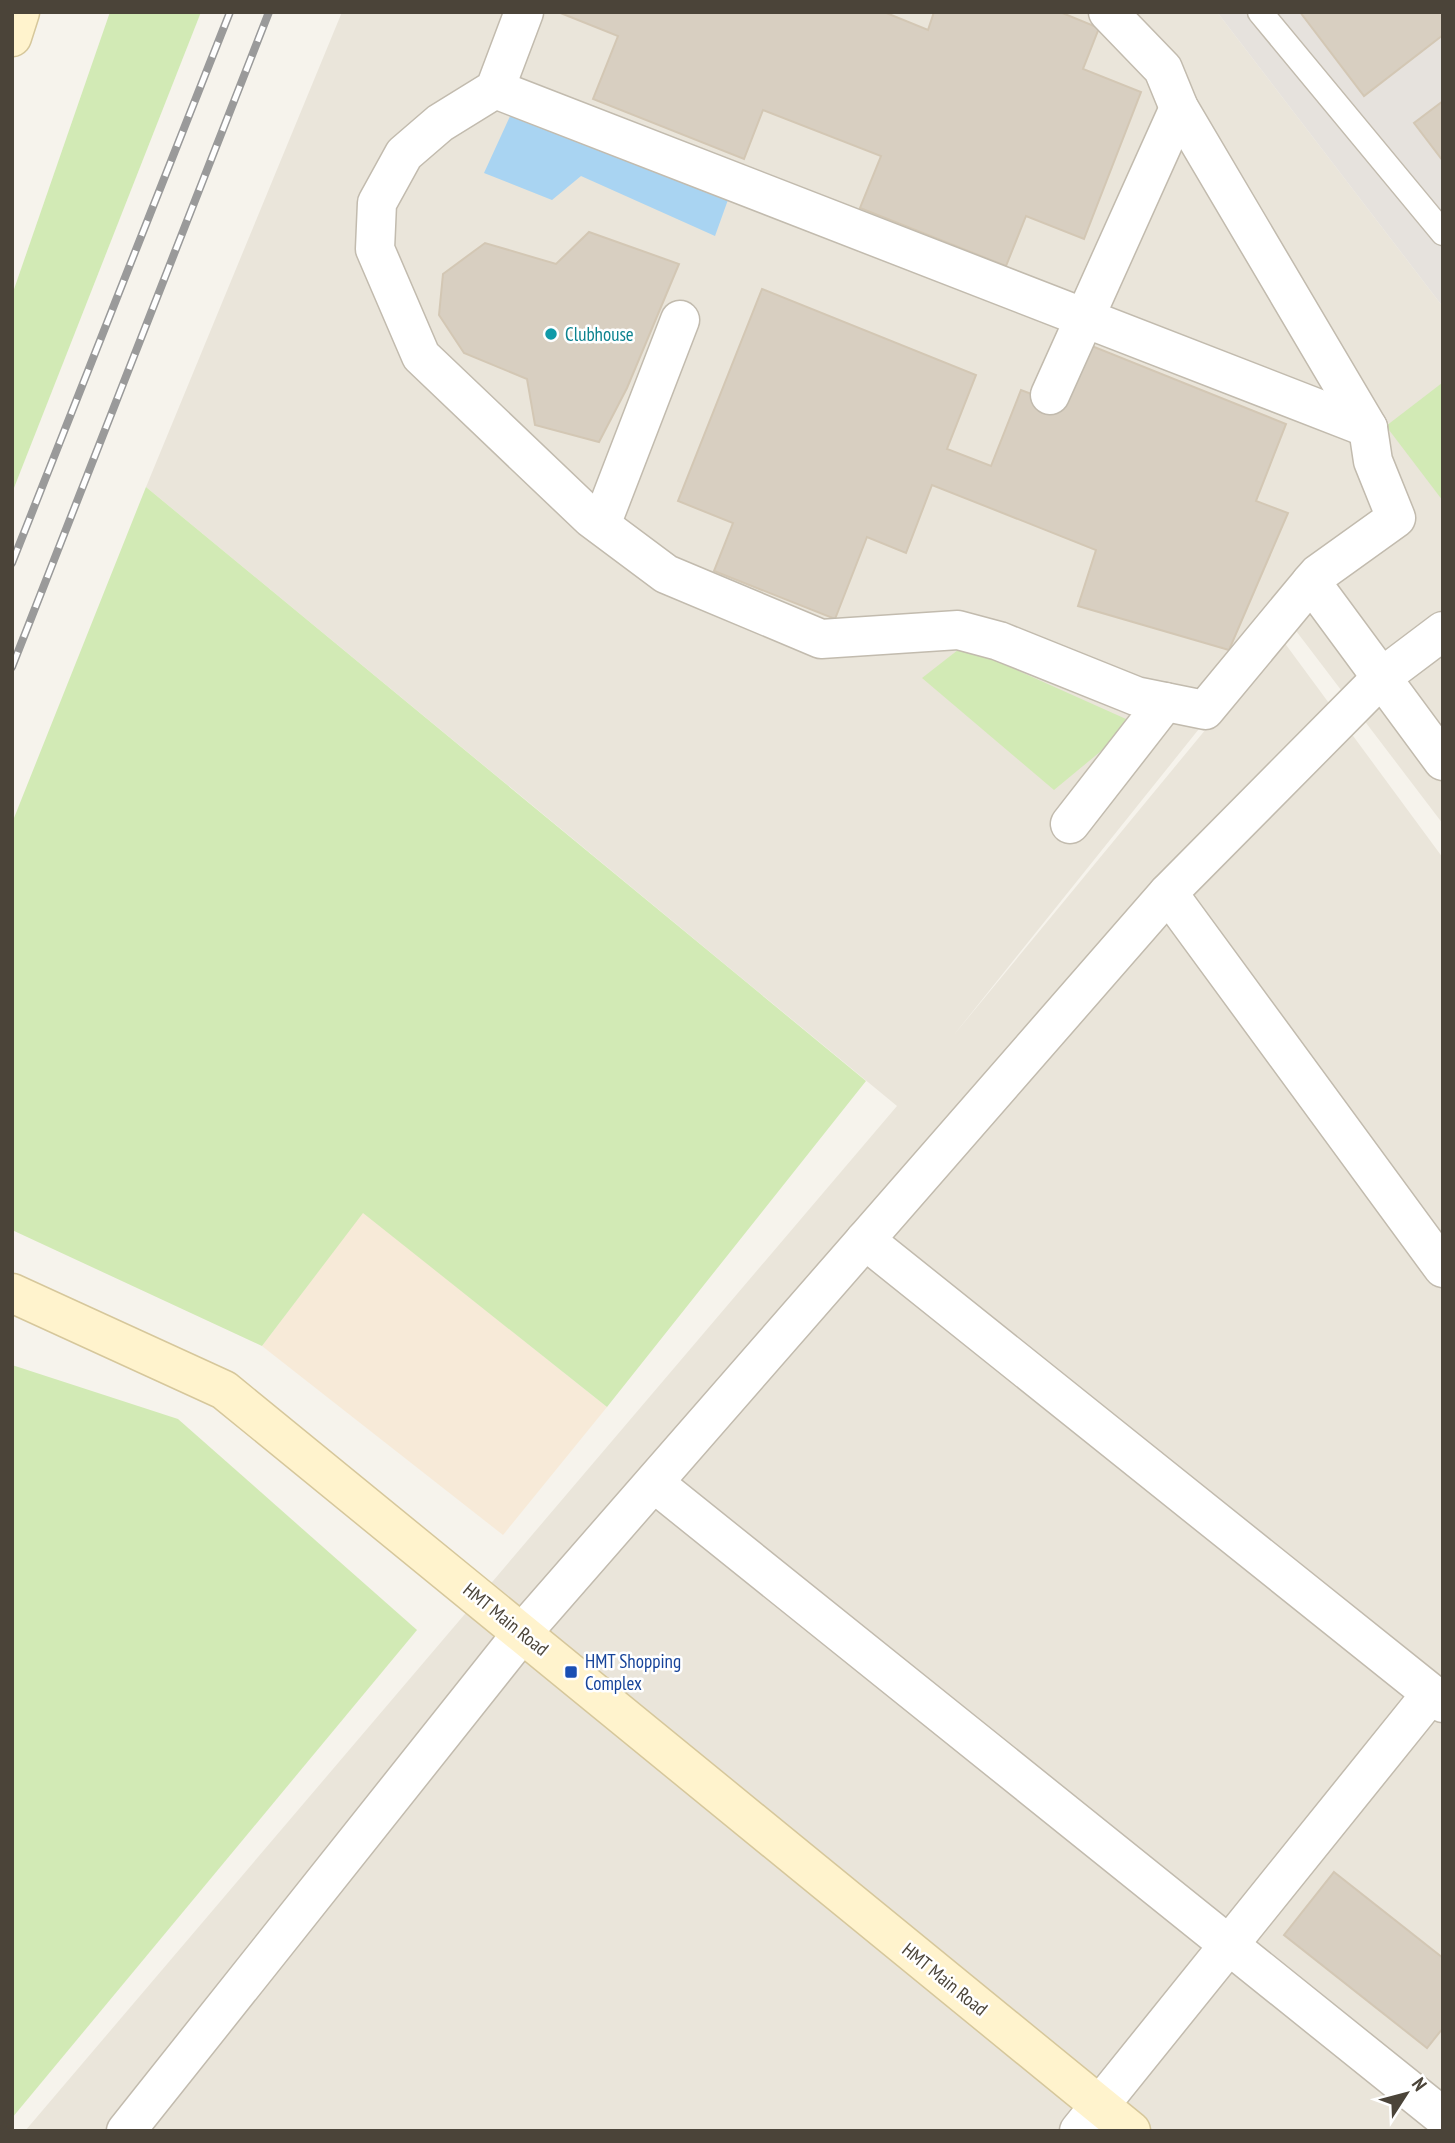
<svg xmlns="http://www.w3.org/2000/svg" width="1455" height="2143" font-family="'PT Sans Narrow',sans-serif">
<rect width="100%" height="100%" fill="#f6f3ec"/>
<path fill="#eae5da" d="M342,12H1217L1443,307V824L1287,619L953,1036L1281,638L1443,858V2131H25L897,1106L146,487Z"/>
<path fill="#f7ead8" d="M363,1212L607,1407L503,1535L262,1346Z"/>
<path fill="#e6e2dd" d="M1217,12H1443V307Z"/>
<g fill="#d2eab5">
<path d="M110,12H201L12,493V295Z"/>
<path d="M1442,383L1443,384V501L1386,426Z"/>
<path d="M146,487L866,1081L607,1407L363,1213L262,1346L12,1230V823Z"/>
<path d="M963,646L1135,723L1054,790L922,678Z"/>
<path d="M12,1365L178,1419L417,1630L12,2118Z"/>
</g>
<path fill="#a9d4f2" d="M512,112L729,197L715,236L581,176L552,200L484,173Z"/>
<g fill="#d8cfc1" stroke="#d3c7b4" stroke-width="2">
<path d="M558,12H884L928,30L934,12H1060L1099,28L1083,69L1141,92L1084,239L1026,216L1006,266L860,208L881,156L763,110L744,159L593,99L618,36Z"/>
<path d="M1300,12H1443V35L1364,96Z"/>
<path d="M1443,101V161L1414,123Z"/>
<path d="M589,232L679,264L627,388L599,442L535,425L527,379L464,353L439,315L443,274L485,243L556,264Z"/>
<path d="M762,289L976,375L947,449L991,466L1021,390L1058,404L1087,344L1286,424L1256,501L1288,513L1229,650L1078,606L1096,550L932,485L906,553L867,537L835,619L714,571L733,523L678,501Z"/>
<path d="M1334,1872L1443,1958V2028L1427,2048L1284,1935Z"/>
</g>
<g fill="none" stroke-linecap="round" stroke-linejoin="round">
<defs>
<path id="lane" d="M1260,12L1443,233"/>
<g id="street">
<path d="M524,12L495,89L440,123L404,154L377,203L375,249L421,356L591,518L666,574L821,639L958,630L999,641L1136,696L1205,710L1311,582"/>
<path d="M1108,12L1163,69L1179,108L1368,428L1373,461L1396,518L1318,574L1311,582L1443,761"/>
<path d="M495,89L1368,428"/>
<path d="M1050,395L1179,108"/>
<path d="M601,525L680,320"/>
<path d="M1070,824L1165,702"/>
<path d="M1168,893L1443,1268"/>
<path d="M865,1240L1443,1703"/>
<path d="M654,1483L1443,2117"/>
<path d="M126,2131L523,1632L1168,893L1382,677L1443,631"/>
<path d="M1079,2131L1431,1694"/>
</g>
<g id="secondary">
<path d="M12,37L20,12"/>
<path d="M12,1293L224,1390L1131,2131"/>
</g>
</defs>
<use href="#lane" stroke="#c2bbae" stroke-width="27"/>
<use href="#street" stroke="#c2bbae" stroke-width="41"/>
<use href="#secondary" stroke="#d6c79b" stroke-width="41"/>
<use href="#lane" stroke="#fff" stroke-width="24"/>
<use href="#street" stroke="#fff" stroke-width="38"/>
<use href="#secondary" stroke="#fff3cd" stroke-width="38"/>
<defs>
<g id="rail">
<path d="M12,563L230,12"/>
<path d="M12,667L269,12"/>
</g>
</defs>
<use href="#rail" stroke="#9a9a9a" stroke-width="8"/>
<use href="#rail" stroke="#fff" stroke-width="5" stroke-dasharray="16" stroke-linecap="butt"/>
</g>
<circle fill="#0f9aa8" stroke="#fff" stroke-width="2.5" cx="551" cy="334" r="7"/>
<rect fill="#1a4fb4" stroke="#fff" stroke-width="2.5" x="564" y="1665" width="14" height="14" rx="3.5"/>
<g text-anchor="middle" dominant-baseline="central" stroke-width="5" stroke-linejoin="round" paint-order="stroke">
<g font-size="19" fill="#0d838f" stroke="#fff" text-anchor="start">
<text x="565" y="334">Clubhouse</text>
</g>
<g font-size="19" fill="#4b4439" stroke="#fff">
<text transform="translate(506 1619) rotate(39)">HMT Main Road</text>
<text transform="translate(945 1979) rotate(39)">HMT Main Road</text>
</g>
<g font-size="19" fill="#164399" stroke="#fff" text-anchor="start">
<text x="585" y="1661">HMT Shopping<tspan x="585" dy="22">Complex</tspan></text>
</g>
</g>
<rect width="1455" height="2143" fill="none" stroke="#4b4439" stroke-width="28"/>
<g transform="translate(1406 2094) rotate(54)" stroke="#ffffff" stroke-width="5" paint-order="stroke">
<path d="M0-5L12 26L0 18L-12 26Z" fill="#4b4439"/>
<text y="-10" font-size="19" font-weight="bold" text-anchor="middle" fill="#4b4439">N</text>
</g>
</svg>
